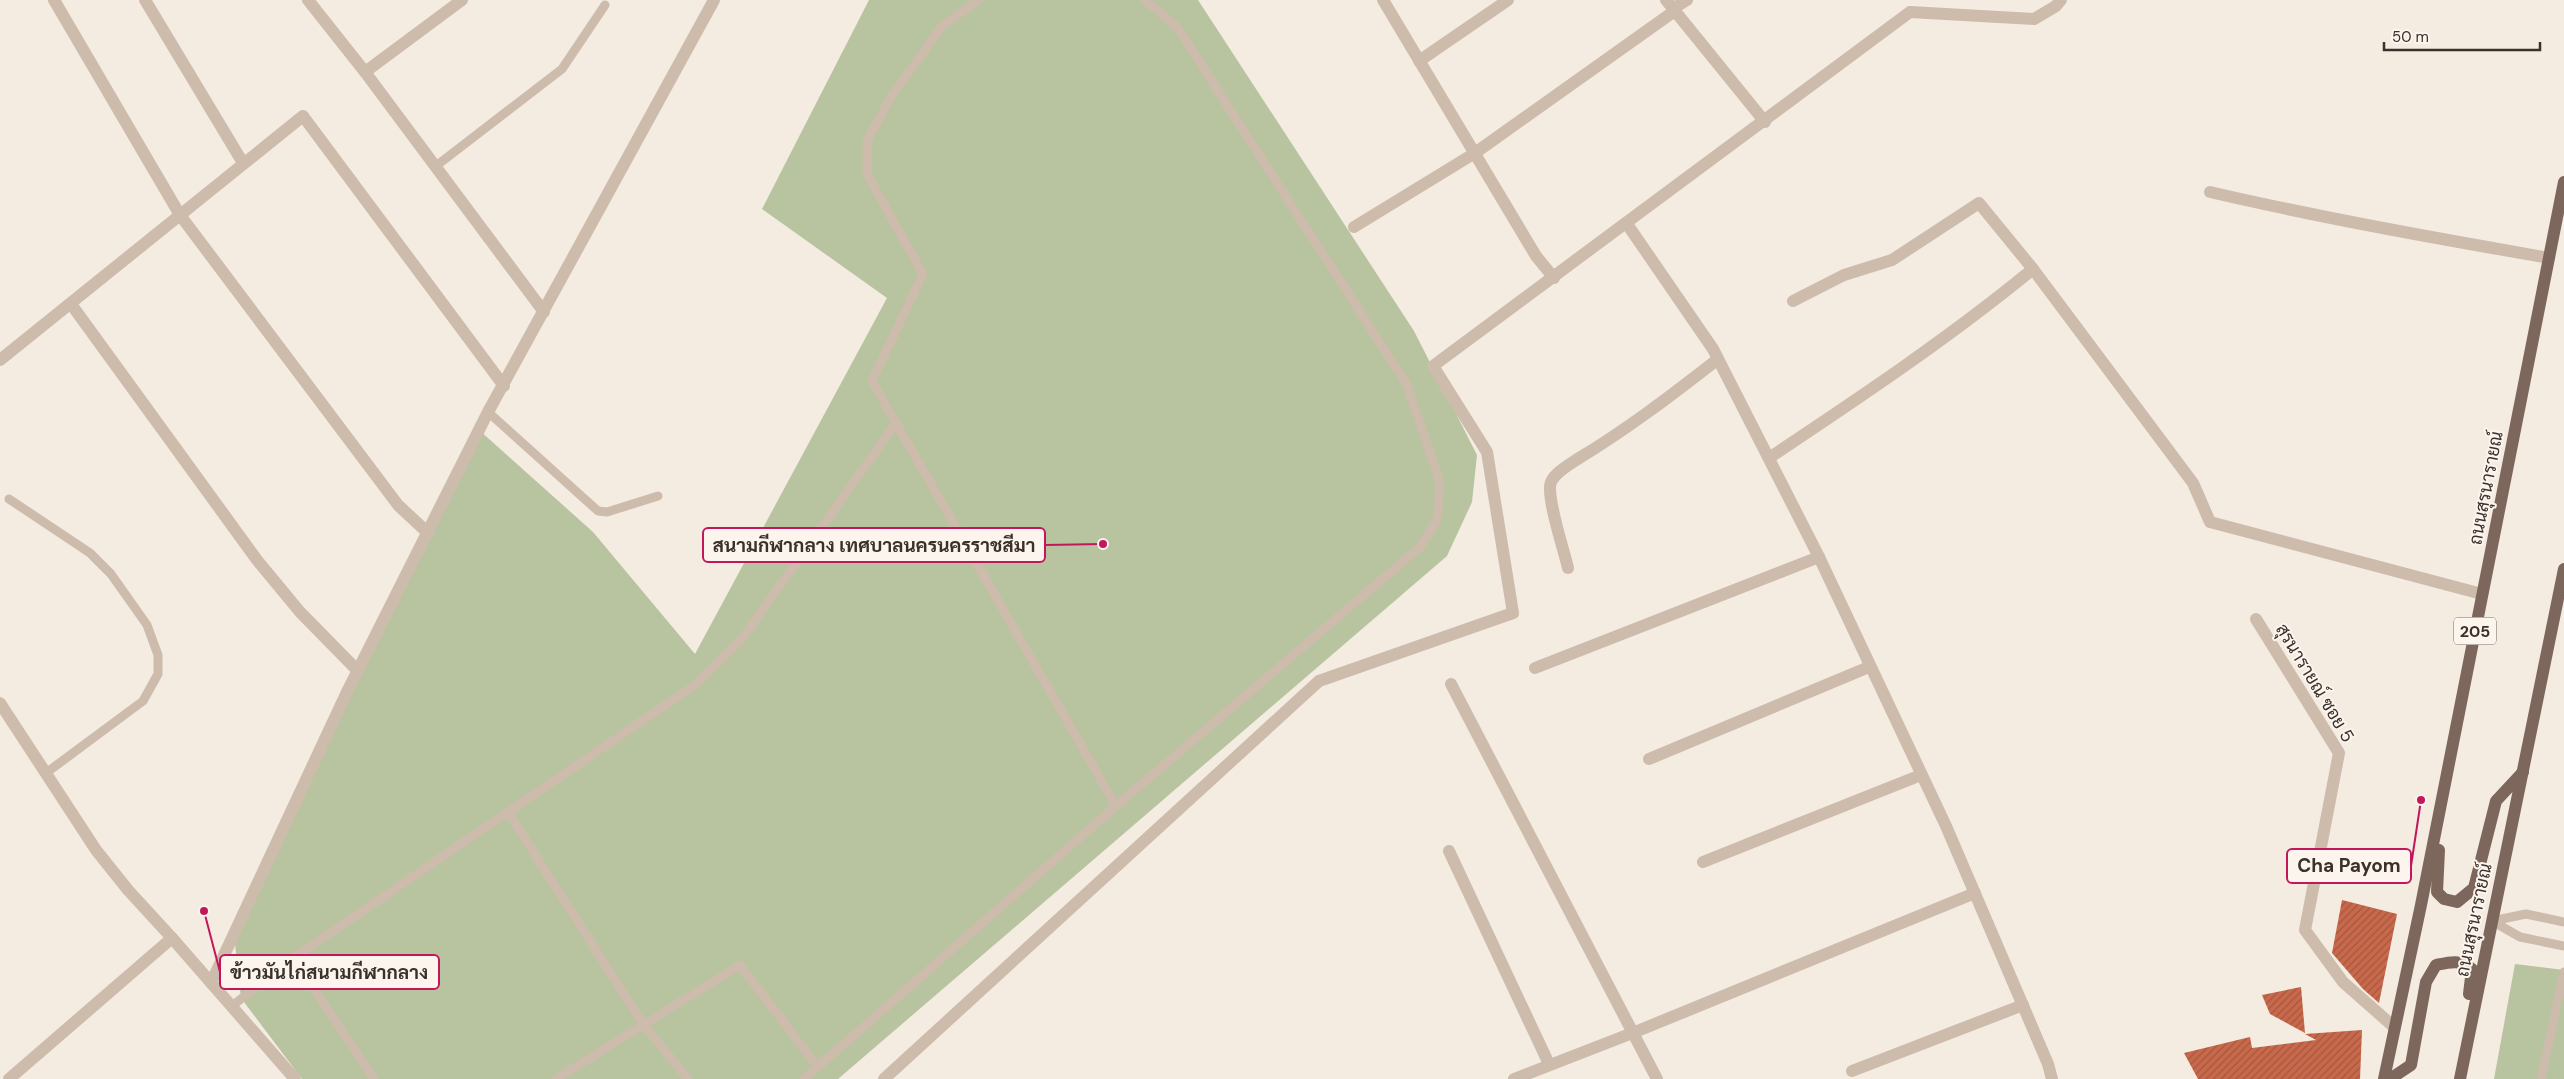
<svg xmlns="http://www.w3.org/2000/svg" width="2564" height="1079" font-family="'DM Sans',Sarabun,sans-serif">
<defs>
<pattern id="building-hatch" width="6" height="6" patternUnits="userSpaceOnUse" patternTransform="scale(1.25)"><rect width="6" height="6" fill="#c8694b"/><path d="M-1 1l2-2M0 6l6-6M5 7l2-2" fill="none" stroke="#a4573f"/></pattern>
</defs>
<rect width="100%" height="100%" fill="#f4ebe1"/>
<g fill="#b8c4a0">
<path d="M869,0H1198L1414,331L1477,455L1472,502L1447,556L838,1079H302L241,998L234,935L479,430L593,532L695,654L887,298L762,209Z"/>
<path d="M2515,964L2564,970V1079H2494Z"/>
</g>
<g fill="url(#building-hatch)">
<path d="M2342,900L2397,914L2379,1003L2363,989L2332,953Z"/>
<path d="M2301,987L2305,1033L2270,1014L2262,995Z"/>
<path d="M2362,1030L2360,1079H2198L2184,1053L2250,1037L2252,1048L2316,1040L2305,1034Z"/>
</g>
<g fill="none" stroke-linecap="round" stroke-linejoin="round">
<g stroke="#cdbbac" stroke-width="9">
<path d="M436,166L562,69L605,5"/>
<path d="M488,412L598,511L607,512L658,496"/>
<path d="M896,423L872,381L923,274L867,174V141L892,95L943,25L979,0"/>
<path d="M9,499L90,553L111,574L147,625L158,655V674L143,701L46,773"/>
<path d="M508,812L643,1024L688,1079"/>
<path d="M2492,921L2520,937L2564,946"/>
<path d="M2492,921L2526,914L2564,922"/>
<path d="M232,1006L293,958"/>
<path d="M374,1079L293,958L695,685L741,640L896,423L1116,806"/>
<path d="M556,1079L740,965L817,1066"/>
<path d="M804,1079L1116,806L1420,547L1437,520L1440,483L1407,385L1177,27L1145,0"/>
<path d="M2541,1079L2564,972"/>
</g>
<g stroke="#cdbbac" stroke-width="12">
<path d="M54,0L180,215L398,505L428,533"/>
<path d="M145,0L243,163"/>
<path d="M308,0L365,72L544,312"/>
<path d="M1383,0L1536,256L1554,278"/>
<path d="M1666,0L1765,122"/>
<path d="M1674,8L1687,0"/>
<path d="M1419,61L1508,0"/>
<path d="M365,72L462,0"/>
<path d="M2210,192C2322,218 2435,238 2549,258"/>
<path d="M1627,224L1713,349L1819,557L1946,826L2048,1064L2052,1079"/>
<path d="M1354,227L1475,153L1676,10"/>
<path d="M1793,301L1844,275L1892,260L1979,203L2033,269L2193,483L2210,522L2482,594"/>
<path d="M71,304L257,560L300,612L358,671"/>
<path d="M0,360L303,116L504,386"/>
<path d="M1769,458C1859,398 1949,338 2033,269"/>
<path d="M1568,568C1563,547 1549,506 1550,486C1551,475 1567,466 1576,460C1626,430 1672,395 1718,359"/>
<path d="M2256,619L2339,753L2305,930L2343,982L2394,1027"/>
<path d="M1535,668L1819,557"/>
<path d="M1451,684L1657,1079"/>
<path d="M0,703L96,850L128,890L172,938L295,1079"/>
<path d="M1649,759L1869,667"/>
<path d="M1449,851L1549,1064"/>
<path d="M1703,862L1921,775"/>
<path d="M211,983L346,694L488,412L714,0"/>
<path d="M1852,1071L2023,1005"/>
<path d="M9,1079L172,938"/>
<path d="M884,1079L1319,681L1513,613L1487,452L1433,366L1910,12L2034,19L2056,6L2061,0"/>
<path d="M1514,1079L1635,1032L1975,893"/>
</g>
<g stroke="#7d675c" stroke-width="12">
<path d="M2439,850L2437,892L2444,899L2457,902L2474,888L2496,801L2523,772"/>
<path d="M2384,1079L2421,905L2564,182"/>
<path d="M2390,1079L2411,1065L2426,982L2436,965C2450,962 2460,959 2472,969L2469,994"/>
<path d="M2460,1079L2564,569"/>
</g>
</g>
<g text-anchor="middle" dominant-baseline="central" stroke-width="4" stroke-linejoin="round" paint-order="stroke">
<rect fill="#fbf5ee" stroke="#756b66" stroke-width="1" x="2454" y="617.5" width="42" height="27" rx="4"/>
<g font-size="16" font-weight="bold" fill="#3b302b">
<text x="2475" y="631">205</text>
</g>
<g font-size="18" fill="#3b302b" stroke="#fbf5ee">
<text transform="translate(2486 488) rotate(-79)">ถนนสุรนารายณ์</text>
<text transform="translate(2315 683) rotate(59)">สุรนารายณ์ ซอย 5</text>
<text transform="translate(2474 920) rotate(-78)">ถนนสุรนารายณ์</text>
</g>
</g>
<path fill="none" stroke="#c2185b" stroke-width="2" d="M1103 544L1045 545M2421 800L2411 866M204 911L220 972"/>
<g fill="#c2185b" stroke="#fbf5ee" stroke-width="2">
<circle cx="1103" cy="544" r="5"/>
<circle cx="2421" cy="800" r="5"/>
<circle cx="204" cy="911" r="5"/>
</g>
<g fill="#fbf5ee" stroke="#c2185b" stroke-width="2">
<rect x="703" y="528" width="342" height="34" rx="5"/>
<rect x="2287" y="849" width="124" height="34" rx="5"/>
<rect x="220" y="955" width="219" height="34" rx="5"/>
</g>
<g font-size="19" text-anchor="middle" font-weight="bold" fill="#3b302b">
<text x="874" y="552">สนามกีฬากลาง เทศบาลนครนครราชสีมา</text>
<text x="2349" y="872">Cha Payom</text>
<text x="329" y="979">ข้าวมันไก่สนามกีฬากลาง</text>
</g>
<path d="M2384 42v8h156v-8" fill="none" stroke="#3b302b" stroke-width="2.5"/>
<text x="2392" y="42" font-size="15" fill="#3b302b" stroke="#fbf5ee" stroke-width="4" paint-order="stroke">50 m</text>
</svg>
